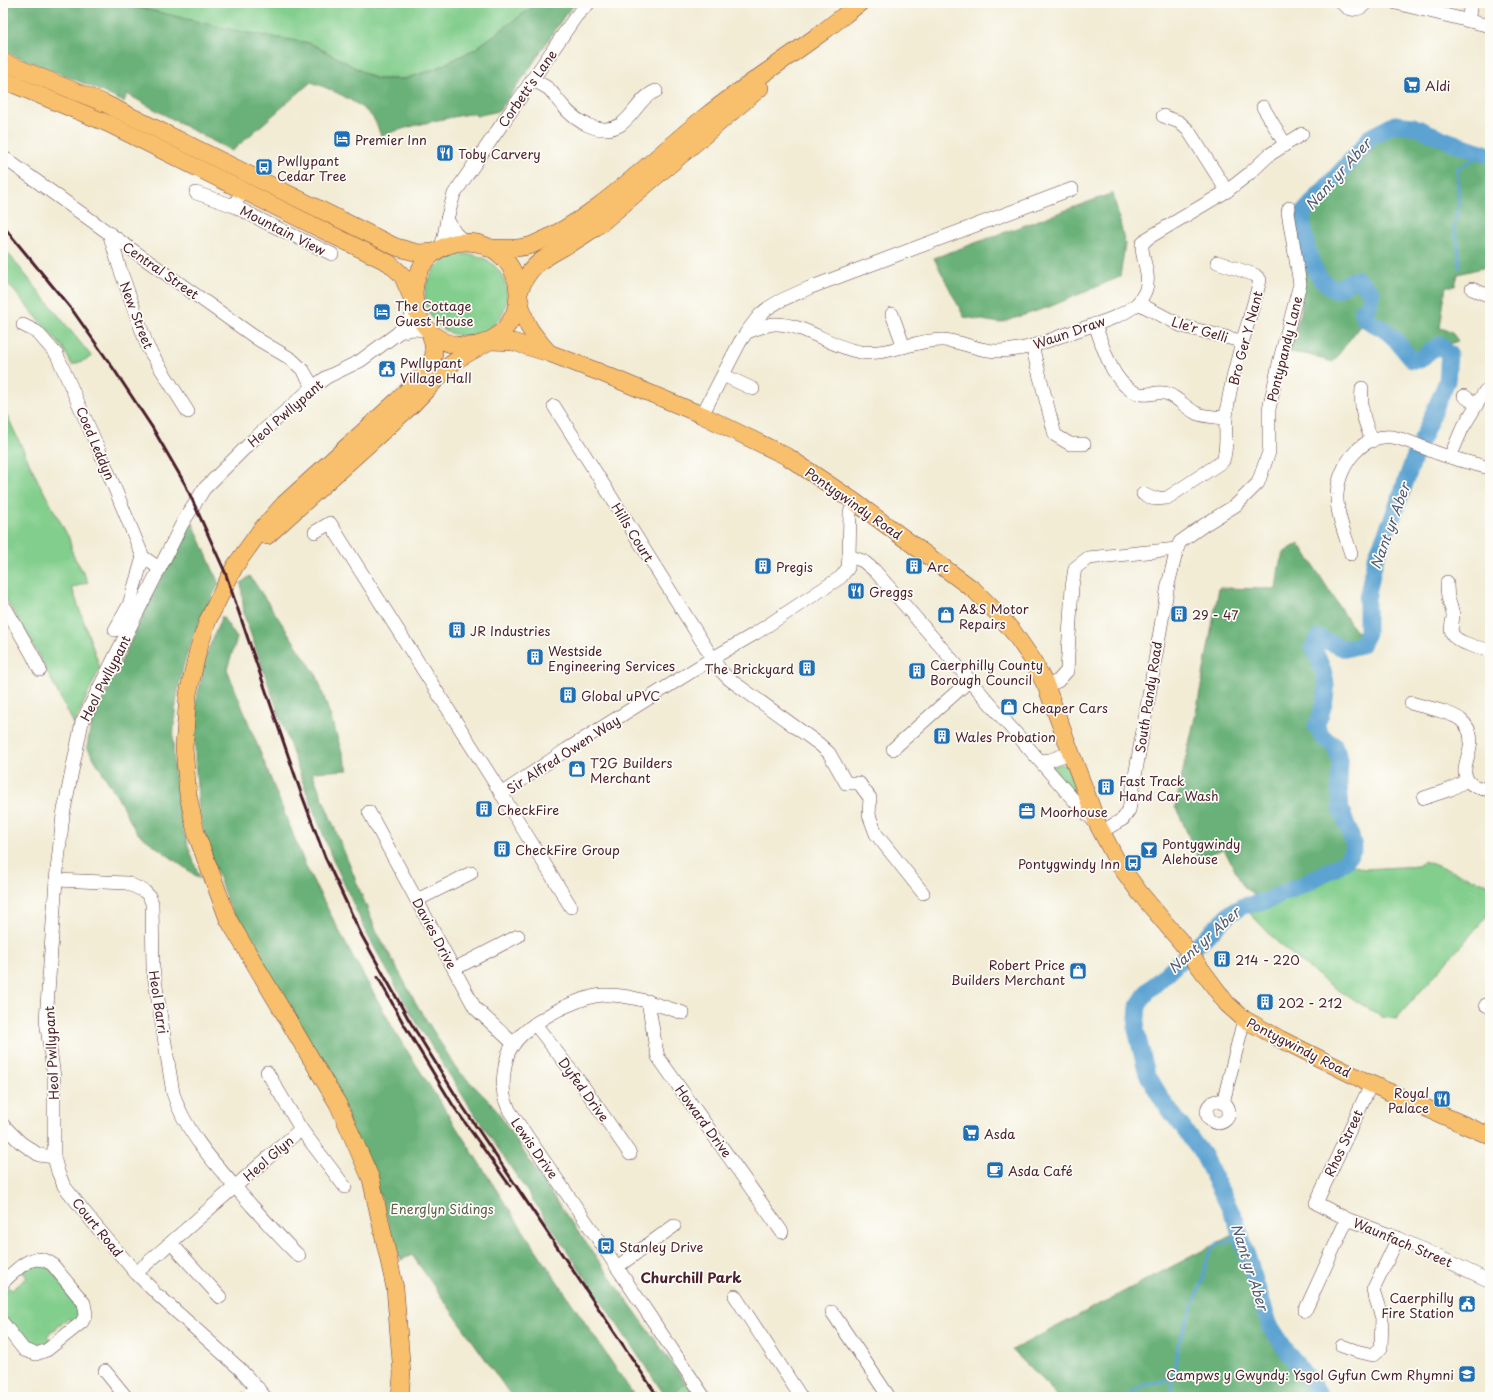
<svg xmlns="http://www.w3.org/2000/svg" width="1493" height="1400" font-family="'Playpen Sans',sans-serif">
<rect width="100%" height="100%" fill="#fdfcf7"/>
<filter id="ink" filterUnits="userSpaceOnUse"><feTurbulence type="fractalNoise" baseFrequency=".025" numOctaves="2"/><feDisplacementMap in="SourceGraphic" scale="8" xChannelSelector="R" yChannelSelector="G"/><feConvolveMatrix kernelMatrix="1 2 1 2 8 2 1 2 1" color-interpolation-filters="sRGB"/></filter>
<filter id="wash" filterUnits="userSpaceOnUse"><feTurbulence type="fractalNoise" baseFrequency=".012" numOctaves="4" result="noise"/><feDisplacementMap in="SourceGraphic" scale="16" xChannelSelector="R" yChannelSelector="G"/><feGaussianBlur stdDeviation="0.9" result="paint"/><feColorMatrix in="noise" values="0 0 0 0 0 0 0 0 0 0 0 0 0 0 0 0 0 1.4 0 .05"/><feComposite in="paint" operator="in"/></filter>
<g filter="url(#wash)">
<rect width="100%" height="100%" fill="#f2ecd5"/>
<g fill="#82ce8c" stroke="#66765c">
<path d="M119,3H542L534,6L475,49L435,69L404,79H376L310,43L242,32Z"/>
<path d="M3,247L92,357L72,365L63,348L3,278Z"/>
<circle cx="466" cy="295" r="41"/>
<path d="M3,407L37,479L69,538L73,555L82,570L88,582L72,588L100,668L74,724L37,652L3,595Z"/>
<path d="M1061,764L1066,765L1070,768L1083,803L1052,768L1053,766Z"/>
<path d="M1424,861L1490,885V913L1396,1019L1382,1017L1327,983L1280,945L1243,906L1266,901L1306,883L1345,862L1364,869L1418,866Z"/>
<path d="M45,1263L78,1300L82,1312L74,1324L69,1318L47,1336L52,1342L31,1350L3,1317V1287L5,1285L12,1290L27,1278L22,1270L26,1268Z"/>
<path d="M686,1383L696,1397H666Z"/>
</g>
<g fill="#69b178" stroke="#5a6852">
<path d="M3,3H119L242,32L310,43L376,79H405L435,69L475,49L534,6L542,3H577L565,15L523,78L499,111L476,116L474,113C442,119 411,125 381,136C379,132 378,126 375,121C366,105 329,88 311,82L232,151L192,130L127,94L124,102L83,83L3,51Z"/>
<path d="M1395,124L1413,126L1449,141L1490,155V266L1458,274L1455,286H1446L1440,328L1451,331L1458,341C1451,344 1445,344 1439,346C1431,349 1426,355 1420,360H1412L1395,339L1385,330L1365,319L1333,362L1306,354L1288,352L1301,313L1304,277L1302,214L1361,149L1370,137Z"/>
<path d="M1113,193L1125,244L1120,277L1049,307L1000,323L964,317L934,258Z"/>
<path d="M192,521L219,584C211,599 203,614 196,630C170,690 168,761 182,824C186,843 194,861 200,879L136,832L118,798L87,747L91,724L163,574Z"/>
<path d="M1299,543L1355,631L1367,633L1361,645L1345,649L1320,638L1313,647C1323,668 1330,682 1325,705C1324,712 1319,720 1316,726L1322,737L1334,745L1340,759L1339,784L1341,809L1351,835L1354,848L1345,862L1306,883L1266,901L1244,888L1224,849L1198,858L1180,816L1175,807L1197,708L1219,588L1276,589L1279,566L1283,553Z"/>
<path d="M250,576L317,676L348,770L312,772L375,928L417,1005L457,1069L494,1106L549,1191L686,1383L666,1397L466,1101L413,1017L367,934L331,855L305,788L244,615L241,583Z"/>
<path d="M222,616L237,638L227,669L306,867L346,944L397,1035L512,1214L635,1397H512L412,1255L401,1260L391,1233L381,1198L227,901L207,844L199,812L195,760L196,702L206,655Z"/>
<path d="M1238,1232L1269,1324L1286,1350L1322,1397H1056L1049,1386L1012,1350Z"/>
</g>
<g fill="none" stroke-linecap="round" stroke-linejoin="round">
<g stroke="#5ba3d2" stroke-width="3">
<path d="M1460,268L1458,243L1454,229L1459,204L1457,168L1473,160L1477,151"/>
<path d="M1124,1397L1145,1385L1173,1378"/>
<path d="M1170,1397L1179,1341L1203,1278L1206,1262L1213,1247L1218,1243C1228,1246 1231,1237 1240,1233"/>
</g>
<g stroke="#5ba3d2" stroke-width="17">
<path d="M1422,439L1447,381L1449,354L1440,345L1431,350L1420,360H1412L1395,339L1385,330L1365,319L1362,310L1369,306L1372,292L1357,279C1348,281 1343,287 1334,290C1330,286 1324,282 1320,278C1309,264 1303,231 1302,214L1361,149L1370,137L1395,124L1413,126L1449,141L1490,155"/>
<path d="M1322,1397L1286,1350L1269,1324L1236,1221L1203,1155L1163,1101L1147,1074L1136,1030L1138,1006L1148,991L1232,912L1243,906L1266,901L1306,883L1345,862L1354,848L1351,835L1341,810L1339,784L1340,759L1334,745L1322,737L1316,726C1331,692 1329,681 1313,647L1319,638L1345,649L1361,645L1367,633V599L1375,559L1392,519L1416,453"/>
</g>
</g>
</g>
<g filter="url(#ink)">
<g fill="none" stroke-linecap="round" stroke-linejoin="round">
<defs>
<g id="minor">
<path d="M1342,3C1349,12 1359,11 1366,3"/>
<path d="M1396,3L1490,26"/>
<path d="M1468,21L1471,3"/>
<path d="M533,80C538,83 544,85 549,89C554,94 558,101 563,106C576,122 600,136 620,125C634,116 640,97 656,91"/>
<path d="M1263,107L1285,144"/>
<path d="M1163,116L1179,122L1188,130L1227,191"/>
<path d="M3,157L131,249L259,340L291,359L303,370L313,387"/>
<path d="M243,190L234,206L267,223L332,254"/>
<path d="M196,193L234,206"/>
<path d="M447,219L455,233L466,243"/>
<path d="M109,233L120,269L148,348L188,412"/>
<path d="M440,249L444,237L447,219L454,194L576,16L589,3"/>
<path d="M1472,289L1490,296"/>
<path d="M1138,303L1182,326L1241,341"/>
<path d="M892,314L904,347"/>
<path d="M1095,324C1103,347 1113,387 1140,394C1149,396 1159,390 1168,394C1178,398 1186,408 1196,413C1204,417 1217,417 1226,418"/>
<path d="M23,325L37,332L57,355L99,450L143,557L159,568"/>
<path d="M399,332L413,329L428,330"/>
<path d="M747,332C756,329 765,325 774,324C804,323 830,347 860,352C889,356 915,339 943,340C961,341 978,351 997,351C1008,351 1021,349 1033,346C1046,342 1060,336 1073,332C1092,325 1121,318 1137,304C1140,301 1145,293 1146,289C1151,273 1141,259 1142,244L1148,238L1227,191L1250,173L1269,155L1302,134"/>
<path d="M1032,346L1055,435L1070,444H1084"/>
<path d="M723,375L753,389"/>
<path d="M1362,388C1360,410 1364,420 1372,441"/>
<path d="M1464,396L1476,404"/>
<path d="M554,406L720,670L729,679L819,744L829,753L846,783H859L870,798L869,815L876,834L923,893"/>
<path d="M702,415L740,342C746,333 752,324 759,316C772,302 792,296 809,288L1072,189"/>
<path d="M1450,457L1462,429L1485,391"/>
<path d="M1143,494L1154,499L1167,498L1223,461C1228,446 1225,433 1226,418C1227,405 1230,391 1233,378C1240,345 1252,313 1260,280L1255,275L1217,262"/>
<path d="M315,532L330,523L491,777L571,907"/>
<path d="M1351,554C1346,537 1336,513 1337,495C1338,465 1364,430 1397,438C1413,442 1428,450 1443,455C1459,460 1474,464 1490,468"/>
<path d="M849,556L863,561L875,571L1078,805L1096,823"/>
<path d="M1447,582C1447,588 1447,594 1449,601C1450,606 1453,610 1453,616C1453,622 1449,629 1453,635C1457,642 1482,650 1490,649"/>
<path d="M3,608L6,609L32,654L40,670"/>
<path d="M115,630L129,605L143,557"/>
<path d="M1046,686L1058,681L1067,671L1072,587L1075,568L1088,558L1177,549L1180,542L1204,525L1236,505L1258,483L1269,452V409L1280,359L1300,284L1288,212L1289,208"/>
<path d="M1411,703C1424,707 1452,712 1461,720C1486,742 1453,767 1470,783C1475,788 1484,789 1490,790"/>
<path d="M893,749L970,680"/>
<path d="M1041,761L1050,760L1070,753"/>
<path d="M501,794L566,750L713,658L756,633L841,577L848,568L849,556L850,512L855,502"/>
<path d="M1424,798L1451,789L1467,780"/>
<path d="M369,812L475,1008L514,1044"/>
<path d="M1101,832L1123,819L1129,810L1134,782L1168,585L1177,549"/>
<path d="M56,880L127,883L144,891L149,896L152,903L153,968L173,1093C185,1132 216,1165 243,1196C261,1216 279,1237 299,1256"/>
<path d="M417,900L471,873"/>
<path d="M454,969L518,936"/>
<path d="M648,1001L655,1043L658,1057L782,1232"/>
<path d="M1486,1005L1490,1007"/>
<path d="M683,1013C658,1005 631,994 604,995C576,996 518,1027 508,1054C504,1066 502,1083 504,1096C505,1101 508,1106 509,1110L596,1236L704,1397"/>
<path d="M535,1024L583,1086L630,1154"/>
<path d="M267,1072L301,1129L345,1187"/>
<path d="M1371,1084L1316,1203L1347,1219L1398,1238L1490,1281"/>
<circle cx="1218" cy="1112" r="11"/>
<path d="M1223,1103L1244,1019"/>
<path d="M3,1125L20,1142L39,1155L54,1157"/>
<path d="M171,1243L220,1297"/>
<path d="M617,1267L674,1226"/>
<path d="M136,1273L301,1129"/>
<path d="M3,1282C18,1269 32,1250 52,1264L84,1303L86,1314L82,1322L47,1350L36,1354L24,1350L3,1323"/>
<path d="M153,1290L136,1273L95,1225L64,1186L58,1172L54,1157V1077L46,1020L56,880L63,815L82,722L182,524L204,489L255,438L313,387L327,377L360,361L398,333L409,321L416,308"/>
<path d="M159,1296L240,1369L265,1397"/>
<path d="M735,1296L801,1397"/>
<path d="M1305,1311L1347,1219"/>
<path d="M832,1312L889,1397"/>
<path d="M1342,1346L1356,1351L1373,1355L1381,1348L1382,1318L1373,1290L1398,1238"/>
<path d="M105,1371L126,1397"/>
<path d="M245,1397L258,1388"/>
</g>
<g id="major">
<path d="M3,62L104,103L396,247L418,253L434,252"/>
<path d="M3,80L109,124L389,263L402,275L415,305"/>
<circle cx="466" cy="294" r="52"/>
<path d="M487,248C501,248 517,250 532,245C599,217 650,160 706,116C744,86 785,60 824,31C836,22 848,12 860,3"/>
<path d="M519,293C528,264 546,257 571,243C581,238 590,231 600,224L760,88"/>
<path d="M519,297C525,326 530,331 549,353"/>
<path d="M490,341L513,342L549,353L599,372L702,415L788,457L855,502L974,590L998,614L1014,633L1032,659L1046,686L1098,825L1118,863L1139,892L1181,942L1227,1004L1244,1019L1280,1039L1371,1084L1490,1136"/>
<path d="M267,536L413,404L450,365L458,359L488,342"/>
<path d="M400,1397L402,1374L395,1288L371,1179L338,1104L228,919L196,833L188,795L184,747L188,694L198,650L208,620L235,566L260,531L284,504L397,401L425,373L432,361L434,354L433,344L430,332"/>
</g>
</defs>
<use href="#minor" stroke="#633e44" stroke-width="14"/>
<use href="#major" stroke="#633e44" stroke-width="18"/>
<use href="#minor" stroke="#fff" stroke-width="13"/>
<use href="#major" stroke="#f8bf6c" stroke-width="17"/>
<g stroke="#4a1f2b" stroke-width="3">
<path d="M3,226L73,311L113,368L152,427L185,484L225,572L300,790L325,857L362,936L409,1020L461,1104L658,1397"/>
<path d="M378,977L403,1023L454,1107L510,1186"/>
</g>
</g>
</g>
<defs>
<symbol id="supermarket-square" viewBox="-11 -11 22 22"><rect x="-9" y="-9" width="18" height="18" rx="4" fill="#1f6fb2" stroke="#fdfcf7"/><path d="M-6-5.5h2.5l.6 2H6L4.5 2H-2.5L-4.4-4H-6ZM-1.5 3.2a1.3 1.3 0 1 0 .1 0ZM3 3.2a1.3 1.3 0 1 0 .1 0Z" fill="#fff"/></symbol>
<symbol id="hotel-square" viewBox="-11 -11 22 22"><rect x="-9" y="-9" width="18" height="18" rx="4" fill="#1f6fb2" stroke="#fdfcf7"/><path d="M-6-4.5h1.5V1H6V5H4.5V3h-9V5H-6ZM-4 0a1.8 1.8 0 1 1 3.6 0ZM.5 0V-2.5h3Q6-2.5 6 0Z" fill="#fff"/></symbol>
<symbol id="restaurant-square" viewBox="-11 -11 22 22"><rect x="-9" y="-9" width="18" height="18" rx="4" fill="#1f6fb2" stroke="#fdfcf7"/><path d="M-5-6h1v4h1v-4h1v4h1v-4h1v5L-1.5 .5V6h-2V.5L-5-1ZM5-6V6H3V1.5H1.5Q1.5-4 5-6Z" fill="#fff"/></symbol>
<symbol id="bus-square" viewBox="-11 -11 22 22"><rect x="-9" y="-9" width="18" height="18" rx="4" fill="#1f6fb2" stroke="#fdfcf7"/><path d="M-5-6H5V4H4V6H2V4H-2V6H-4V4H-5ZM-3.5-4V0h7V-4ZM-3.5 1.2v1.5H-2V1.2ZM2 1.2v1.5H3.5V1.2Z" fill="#fff"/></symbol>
<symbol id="civic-square" viewBox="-11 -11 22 22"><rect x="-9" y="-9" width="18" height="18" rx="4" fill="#1f6fb2" stroke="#fdfcf7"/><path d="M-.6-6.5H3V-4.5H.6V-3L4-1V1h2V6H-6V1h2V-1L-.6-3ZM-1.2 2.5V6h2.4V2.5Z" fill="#fff"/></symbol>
<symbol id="building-square" viewBox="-11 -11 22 22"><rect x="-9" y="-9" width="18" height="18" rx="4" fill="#1f6fb2" stroke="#fdfcf7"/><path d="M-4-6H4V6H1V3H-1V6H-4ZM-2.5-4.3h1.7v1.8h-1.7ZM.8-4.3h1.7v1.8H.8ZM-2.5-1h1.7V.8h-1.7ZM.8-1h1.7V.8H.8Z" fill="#fff"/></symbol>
<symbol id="shop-square" viewBox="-11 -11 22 22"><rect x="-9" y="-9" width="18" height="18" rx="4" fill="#1f6fb2" stroke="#fdfcf7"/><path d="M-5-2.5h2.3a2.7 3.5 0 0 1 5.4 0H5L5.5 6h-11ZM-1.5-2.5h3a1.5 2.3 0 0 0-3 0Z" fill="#fff"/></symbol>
<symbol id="office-square" viewBox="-11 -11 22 22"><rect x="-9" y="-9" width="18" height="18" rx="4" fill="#1f6fb2" stroke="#fdfcf7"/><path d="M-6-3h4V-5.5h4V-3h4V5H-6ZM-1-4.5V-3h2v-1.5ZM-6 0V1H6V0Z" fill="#fff"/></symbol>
<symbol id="bar-square" viewBox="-11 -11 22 22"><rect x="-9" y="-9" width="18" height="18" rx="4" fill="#1f6fb2" stroke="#fdfcf7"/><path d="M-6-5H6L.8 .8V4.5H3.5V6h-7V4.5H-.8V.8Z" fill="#fff"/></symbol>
<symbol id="cafe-square" viewBox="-11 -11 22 22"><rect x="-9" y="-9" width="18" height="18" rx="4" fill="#1f6fb2" stroke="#fdfcf7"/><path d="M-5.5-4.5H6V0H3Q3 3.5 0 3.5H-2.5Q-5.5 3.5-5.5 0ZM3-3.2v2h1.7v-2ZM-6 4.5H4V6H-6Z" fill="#fff"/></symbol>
<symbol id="school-square" viewBox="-11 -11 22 22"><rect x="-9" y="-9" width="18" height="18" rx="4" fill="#1f6fb2" stroke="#fdfcf7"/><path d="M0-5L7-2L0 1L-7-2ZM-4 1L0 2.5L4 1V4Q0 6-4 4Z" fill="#fff"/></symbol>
</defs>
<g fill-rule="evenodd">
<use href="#supermarket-square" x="1402" y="75" width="20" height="20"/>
<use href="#hotel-square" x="332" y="129" width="20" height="20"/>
<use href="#restaurant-square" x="435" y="143" width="20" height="20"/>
<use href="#bus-square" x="254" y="157" width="20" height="20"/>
<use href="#hotel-square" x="372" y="302" width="20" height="20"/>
<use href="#civic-square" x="377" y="359" width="20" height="20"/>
<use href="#building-square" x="753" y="556" width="20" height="20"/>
<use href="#building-square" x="904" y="556" width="20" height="20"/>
<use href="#restaurant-square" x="846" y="581" width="20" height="20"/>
<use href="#building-square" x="1169" y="604" width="20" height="20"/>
<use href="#shop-square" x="936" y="605" width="20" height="20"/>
<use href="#building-square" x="447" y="620" width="20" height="20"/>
<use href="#building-square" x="525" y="647" width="20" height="20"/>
<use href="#building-square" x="797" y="658" width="20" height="20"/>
<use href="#building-square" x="907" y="661" width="20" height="20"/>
<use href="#building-square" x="558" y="685" width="20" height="20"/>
<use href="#shop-square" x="999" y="697" width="20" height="20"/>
<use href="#building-square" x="932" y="726" width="20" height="20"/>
<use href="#shop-square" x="567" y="759" width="20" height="20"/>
<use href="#building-square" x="1096" y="777" width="20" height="20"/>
<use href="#building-square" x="474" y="799" width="20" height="20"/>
<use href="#office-square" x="1017" y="801" width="20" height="20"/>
<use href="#building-square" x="492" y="839" width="20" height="20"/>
<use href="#bar-square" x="1139" y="840" width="20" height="20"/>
<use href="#bus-square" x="1123" y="853" width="20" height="20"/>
<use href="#building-square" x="1212" y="949" width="20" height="20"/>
<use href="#shop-square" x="1068" y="961" width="20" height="20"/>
<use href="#building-square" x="1255" y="992" width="20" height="20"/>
<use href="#restaurant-square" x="1432" y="1089" width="20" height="20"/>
<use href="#supermarket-square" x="961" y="1123" width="20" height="20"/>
<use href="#cafe-square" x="985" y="1160" width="20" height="20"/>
<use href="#bus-square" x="596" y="1236" width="20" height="20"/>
<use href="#civic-square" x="1457" y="1294" width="20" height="20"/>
<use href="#school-square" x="1457" y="1364" width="20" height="20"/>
</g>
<g text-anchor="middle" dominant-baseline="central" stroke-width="3.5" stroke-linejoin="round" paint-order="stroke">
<g font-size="13" fill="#4a1f2b" stroke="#fdfcf7" text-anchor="start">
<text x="1425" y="85">Aldi</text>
<text x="355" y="139">Premier Inn</text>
<text x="458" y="153">Toby Carvery</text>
<text x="277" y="160">Pwllypant<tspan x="277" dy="15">Cedar Tree</tspan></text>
<text x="395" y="305">The Cottage<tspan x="395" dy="15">Guest House</tspan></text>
<text x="400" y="362">Pwllypant<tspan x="400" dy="15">Village Hall</tspan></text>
<text x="776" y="566">Pregis</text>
<text x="927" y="566">Arc</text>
<text x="869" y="591">Greggs</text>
<text x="959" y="608">A&amp;S Motor<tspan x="959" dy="15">Repairs</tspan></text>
<text x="1192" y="614">29 - 47</text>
<text x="470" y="630">JR Industries</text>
<text x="548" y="650">Westside<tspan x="548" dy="15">Engineering Services</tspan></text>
<text x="930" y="664">Caerphilly County<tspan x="930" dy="15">Borough Council</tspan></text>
<text x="794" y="668" text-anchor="end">The Brickyard</text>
<text x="581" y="695">Global uPVC</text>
<text x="1022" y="707">Cheaper Cars</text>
<text x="955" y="736">Wales Probation</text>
<text x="590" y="762">T2G Builders<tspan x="590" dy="15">Merchant</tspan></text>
<text x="1119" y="780">Fast Track<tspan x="1119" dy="15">Hand Car Wash</tspan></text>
<text x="497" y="809">CheckFire</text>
<text x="1040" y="811">Moorhouse</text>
<text x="1162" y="843">Pontygwindy<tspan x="1162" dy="15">Alehouse</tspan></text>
<text x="515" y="849">CheckFire Group</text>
<text x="1120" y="863" text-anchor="end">Pontygwindy Inn</text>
<text x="1235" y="959">214 - 220</text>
<text x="1065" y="964" text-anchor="end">Robert Price<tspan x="1065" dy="15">Builders Merchant</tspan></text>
<text x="1278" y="1002">202 - 212</text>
<text x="1429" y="1092" text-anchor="end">Royal<tspan x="1429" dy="15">Palace</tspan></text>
<text x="984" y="1133">Asda</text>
<text x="1008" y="1170">Asda Café</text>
<text x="619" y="1246">Stanley Drive</text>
<text x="1454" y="1297" text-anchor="end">Caerphilly<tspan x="1454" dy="15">Fire Station</tspan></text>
<text x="1454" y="1374" text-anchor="end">Campws y Gwyndy: Ysgol Gyfun Cwm Rhymni</text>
</g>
<g font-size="13" fill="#4a1f2b" stroke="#fdfcf7">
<text transform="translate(527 88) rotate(-55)">Corbett's Lane</text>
<text transform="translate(283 230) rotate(27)">Mountain View</text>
<text transform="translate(161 270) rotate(35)">Central Street</text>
<text transform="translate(137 315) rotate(69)">New Street</text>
<text transform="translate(1200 329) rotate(17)">Lle'r Gelli</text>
<text transform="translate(1069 332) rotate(-19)">Waun Draw</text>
<text transform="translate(1245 338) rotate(-75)">Bro Ger Y Nant</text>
<text transform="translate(1284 349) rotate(-76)">Pontypandy Lane</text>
<text transform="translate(285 413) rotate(-41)">Heol Pwllypant</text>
<text transform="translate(96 443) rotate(67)">Coed Leddyn</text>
<text transform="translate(854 503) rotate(35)">Pontygwindy Road</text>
<text transform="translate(633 532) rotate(58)">Hills Court</text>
<text transform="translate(105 678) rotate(-63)">Heol Pwllypant</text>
<text transform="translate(1148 697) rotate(-81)">South Pandy Road</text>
<text transform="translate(563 754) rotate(-33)">Sir Alfred Owen Way</text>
<text transform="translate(435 933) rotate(62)">Davies Drive</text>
<text transform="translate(159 1002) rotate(81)">Heol Barri</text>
<text transform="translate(1299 1047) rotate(27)">Pontygwindy Road</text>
<text transform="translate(51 1053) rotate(-93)">Heol Pwllypant</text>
<text transform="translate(584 1089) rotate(54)">Dyfed Drive</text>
<text transform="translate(704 1121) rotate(54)">Howard Drive</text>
<text transform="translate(1343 1143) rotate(-65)">Rhos Street</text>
<text transform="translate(535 1148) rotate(55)">Lewis Drive</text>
<text transform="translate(268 1158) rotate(-41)">Heol Glyn</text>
<text transform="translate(98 1227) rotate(51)">Court Road</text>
<text transform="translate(1403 1242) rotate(23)">Waunfach Street</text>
</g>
<g font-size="13" fill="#5e5c4d" stroke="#fdfcf7">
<text x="442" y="1208">Energlyn Sidings</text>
</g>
<g font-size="14" font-style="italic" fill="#525a76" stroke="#fdfcf7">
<text transform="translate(1338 174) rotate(-48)">Nant yr Aber</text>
<text transform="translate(1390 526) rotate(-70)">Nant yr Aber</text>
<text transform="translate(1204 940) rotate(-42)">Nant yr Aber</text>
<text transform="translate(1250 1267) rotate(72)">Nant yr Aber</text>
</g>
<g font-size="14" font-weight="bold" fill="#4a1f2b" stroke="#fdfcf7">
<text x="691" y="1277">Churchill Park</text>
</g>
</g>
<rect width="1493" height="1400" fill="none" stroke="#fdfcf7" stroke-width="16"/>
</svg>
